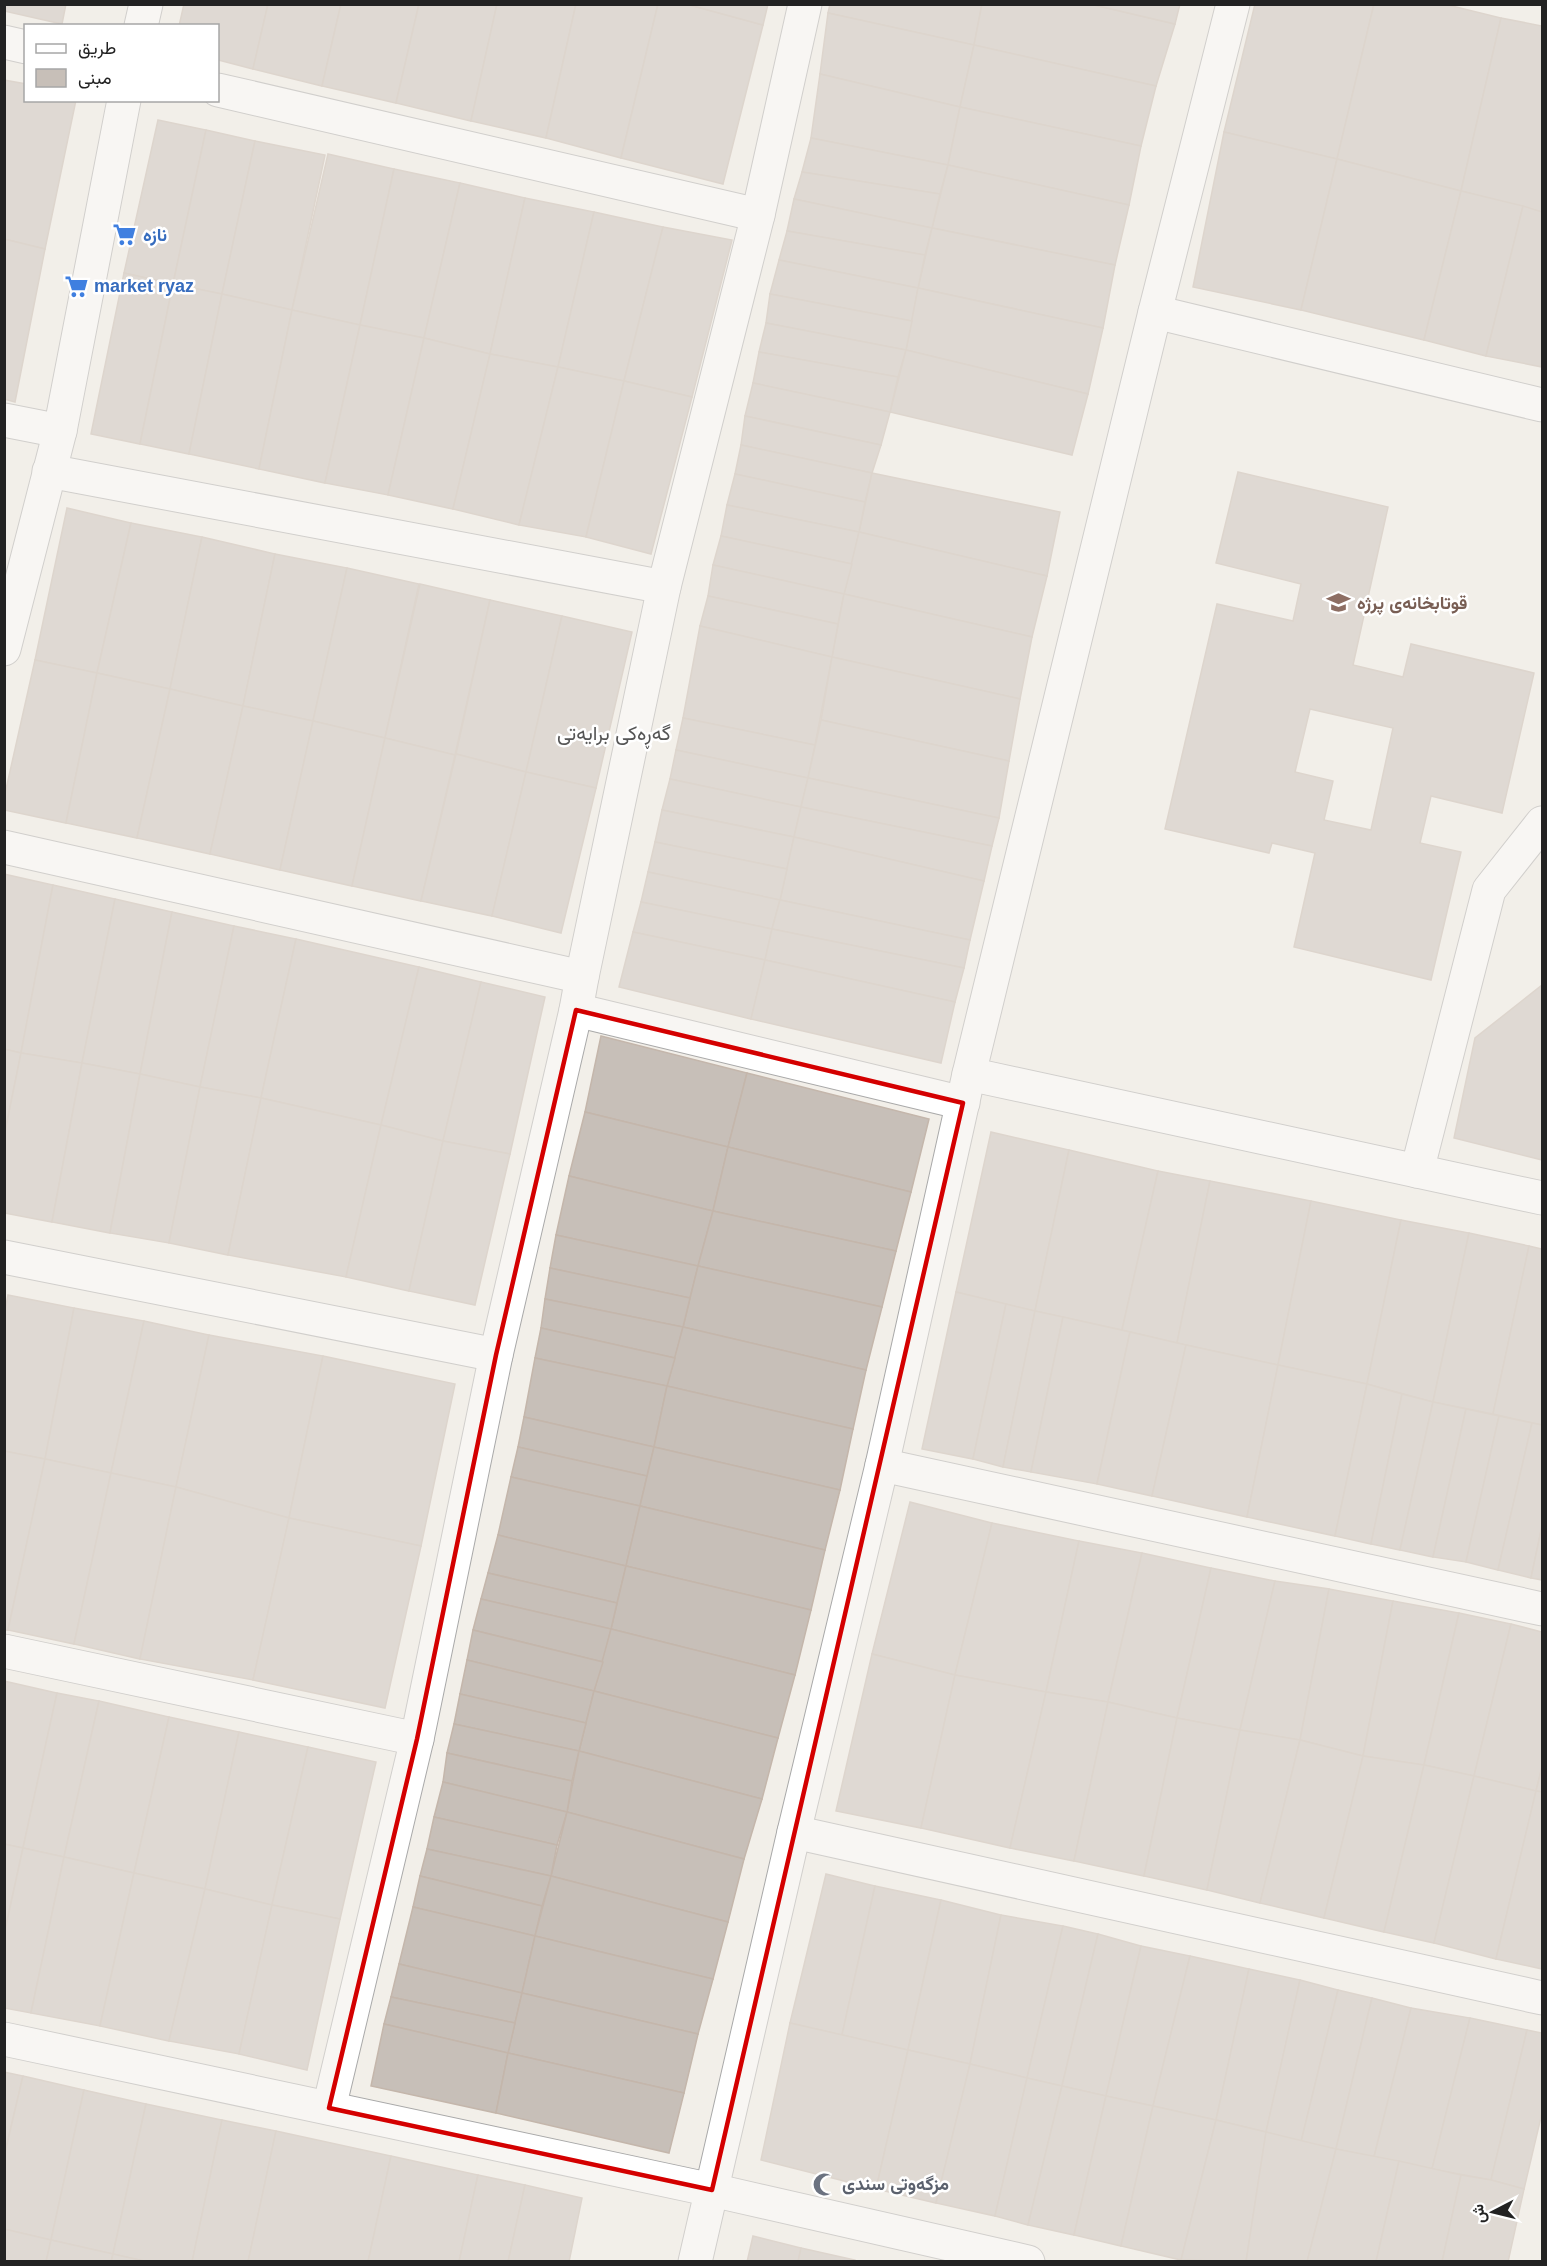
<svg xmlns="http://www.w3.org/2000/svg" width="1547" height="2266" font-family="Helvetica,Vazirmatn,sans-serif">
<rect width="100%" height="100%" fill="#f2efe9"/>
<g fill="#c7bfb8" stroke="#c4b6ab" stroke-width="1.5" fill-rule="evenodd">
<path d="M4,4H66L62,24L4,11Z"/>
<path d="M184,4H268L253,69L218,60V26H179Z"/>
<path d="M268,4H341L322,86L253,69Z"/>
<path d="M341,4H419L396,103L322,86Z"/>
<path d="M419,4H497L471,121L396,103Z"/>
<path d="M497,4H576L546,138L471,121Z"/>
<path d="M576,4H658L621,158L546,138Z"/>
<path d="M658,4H686L763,25L723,184L621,158Z"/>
<path d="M686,4H768L763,25Z"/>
<path d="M830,4H982L974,45L828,13Z"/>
<path d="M982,4H1090L1175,24L1156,86L974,45Z"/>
<path d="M1090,4H1180L1175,24Z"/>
<path d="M1255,4H1374L1337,159L1224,132Z"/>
<path d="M1374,4H1444L1501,18L1461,191L1337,159Z"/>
<path d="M828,13L974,45L960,107L820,74Z"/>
<path d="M1501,18L1542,26V212L1461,191Z"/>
<path d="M974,45L1156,86L1141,146L960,107Z"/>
<path d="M820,74L960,107L948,165L811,138Z"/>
<path d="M4,80L26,84V100H76L45,249L4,239Z"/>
<path d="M960,107L1141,146L1129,205L948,165Z"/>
<path d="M158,120L206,130L173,284L124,273Z"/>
<path d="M206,130L255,141L222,294L173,284Z"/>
<path d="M1224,132L1337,159L1301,310L1193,287Z"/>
<path d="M811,138L948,165L940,194L802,172Z"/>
<path d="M255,141L325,155L292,310L222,294Z"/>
<path d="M328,154L394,169L360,325L292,310Z"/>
<path d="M1337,159L1461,191L1424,340L1301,310Z"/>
<path d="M948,165L1129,205L1115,265L932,228Z"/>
<path d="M394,169L460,183L424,338L360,325Z"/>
<path d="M802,172L940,194L932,228L794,199Z"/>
<path d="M460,183L525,198L490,354L424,338Z"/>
<path d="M1461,191L1523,206L1486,356L1424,340Z"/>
<path d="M525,198L594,212L558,367L490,354Z"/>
<path d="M794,199L932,228L925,255L787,231Z"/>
<path d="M1523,206L1542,212V367L1486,356Z"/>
<path d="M594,212L663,227L624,381L558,367Z"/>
<path d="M663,227L732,240L692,397L624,381Z"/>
<path d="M932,228L1115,265L1103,328L918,288Z"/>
<path d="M787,231L925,255L918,288L779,260Z"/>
<path d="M4,239L45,249L15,402L4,399Z"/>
<path d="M779,260L918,288L912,321L770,294Z"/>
<path d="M124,273L173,284L140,444L91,434Z"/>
<path d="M173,284L222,294L189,454L140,444Z"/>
<path d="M918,288L1103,328L1088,394L906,350Z"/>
<path d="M222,294L292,310L259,469L189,454Z"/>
<path d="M770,294L912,321L906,350L766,323Z"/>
<path d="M292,310L360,325L325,483L259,469Z"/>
<path d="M766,323L906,350L898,377L759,352Z"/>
<path d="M360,325L424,338L388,495L325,483Z"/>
<path d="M424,338L490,354L453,509L388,495Z"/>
<path d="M906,350L1088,394L1072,455L890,412Z"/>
<path d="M759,352L898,377L890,412L753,383Z"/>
<path d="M490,354L558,367L519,525L453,509Z"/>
<path d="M558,367L624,381L586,537L519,525Z"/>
<path d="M624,381L692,397L651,554L586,537Z"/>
<path d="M753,383L890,412L881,445L745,416Z"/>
<path d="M745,416L881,445L872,473L741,445Z"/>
<path d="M741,445L872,473L865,502L735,474Z"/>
<path d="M1238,472L1388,507L1353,665L1403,677L1411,644L1534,673L1502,813L1431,796L1420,843L1461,852L1431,980L1294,947L1315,853L1272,843L1269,853L1165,829L1217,604L1293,621L1301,584L1216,563ZM1310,709L1393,728L1371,830L1324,820L1333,781L1295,772Z"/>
<path d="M872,473L1060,512L1047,576L859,532Z"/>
<path d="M735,474L865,502L859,532L727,505Z"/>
<path d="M727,505L859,532L852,564L721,536Z"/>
<path d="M67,508L131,523L97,673L35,660Z"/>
<path d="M131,523L202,537L170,689L97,673Z"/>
<path d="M859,532L1047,576L1032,637L844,594Z"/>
<path d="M721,536L852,564L844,594L713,565Z"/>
<path d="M202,537L275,554L243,706L170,689Z"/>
<path d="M275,554L347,568L313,721L243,706Z"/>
<path d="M713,565L844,594L838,624L708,596Z"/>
<path d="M347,568L419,584L385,738L313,721Z"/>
<path d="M420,584L490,600L455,755L385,738Z"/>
<path d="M844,594L1032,637L1020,699L832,657Z"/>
<path d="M708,596L838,624L832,657L700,626Z"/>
<path d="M490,600L562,616L526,772L456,754Z"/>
<path d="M562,616L632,632L596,788L526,772Z"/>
<path d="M700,626L832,657L815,745L683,718Z"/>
<path d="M832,657L1020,699L1009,761L821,720Z"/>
<path d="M35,660L97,673L66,823L4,810V798Z"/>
<path d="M97,673L170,689L137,838L66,823Z"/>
<path d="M170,689L243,706L210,854L137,838Z"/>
<path d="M243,706L313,721L280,870L210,854Z"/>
<path d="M683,718L815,745L808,778L676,750Z"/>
<path d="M821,720L1009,761L999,818L808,778Z"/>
<path d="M313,721L385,738L352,886L280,870Z"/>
<path d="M385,738L455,755L421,901L352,886Z"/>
<path d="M676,750L808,778L801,807L670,779Z"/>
<path d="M456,754L526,772L492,916L421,901Z"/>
<path d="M526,772L596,788L561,933L492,916Z"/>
<path d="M808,778L999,818L992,846L801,807Z"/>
<path d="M670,779L801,807L794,837L662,810Z"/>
<path d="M801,807L992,846L984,881L794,837Z"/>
<path d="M662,810L794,837L787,869L655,842Z"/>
<path d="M794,837L984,881L970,940L780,900Z"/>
<path d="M655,842L787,869L780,900L648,872Z"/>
<path d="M648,872L780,900L772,929L641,902Z"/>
<path d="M4,874L53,885L21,1053L4,1049Z"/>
<path d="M53,885L115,899L82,1063L21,1053Z"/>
<path d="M115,899L172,912L140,1074L82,1063Z"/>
<path d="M780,900L970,940L964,968L772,929Z"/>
<path d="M641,902L772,929L765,960L633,932Z"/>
<path d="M172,912L234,926L200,1087L140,1074Z"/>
<path d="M234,926L296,939L261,1098L200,1087Z"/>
<path d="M772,929L964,968L955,1002L765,960Z"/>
<path d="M633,932L765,960L751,1019L619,987Z"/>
<path d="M296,939L419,967L381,1125L261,1098Z"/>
<path d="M765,960L955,1002L941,1063L751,1019Z"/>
<path d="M419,967L481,982L443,1141L381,1125Z"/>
<path d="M481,982L545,997L510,1154L443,1141Z"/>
<path d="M1542,985V1160L1454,1138L1475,1038Z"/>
<path d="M601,1036L747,1073L728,1147L585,1112Z"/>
<path d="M4,1049L21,1053L4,1137Z"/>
<path d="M21,1053L82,1063L52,1222L4,1213V1137Z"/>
<path d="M82,1063L140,1074L110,1233L52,1222Z"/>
<path d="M747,1073L929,1119L911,1192L728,1147Z"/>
<path d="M140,1074L200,1087L169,1243L110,1233Z"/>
<path d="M200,1087L261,1098L228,1255L169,1243Z"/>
<path d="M261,1098L381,1125L346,1277L228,1255Z"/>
<path d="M585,1112L728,1147L713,1211L569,1176Z"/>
<path d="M381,1125L443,1141L409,1291L346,1277Z"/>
<path d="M991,1132L1069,1150L1035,1311L956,1292Z"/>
<path d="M443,1141L510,1154L475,1305L409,1291Z"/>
<path d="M728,1147L911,1192L896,1251L713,1211Z"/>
<path d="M1069,1150L1158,1171L1122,1330L1035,1311Z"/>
<path d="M1158,1171L1210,1181L1177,1343L1122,1330Z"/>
<path d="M569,1176L713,1211L698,1266L556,1235Z"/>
<path d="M1210,1181L1311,1201L1278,1365L1177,1343Z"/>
<path d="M1311,1201L1401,1220L1367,1384L1278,1365Z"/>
<path d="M713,1211L896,1251L882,1307L698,1266Z"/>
<path d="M1401,1220L1469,1233L1433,1402L1367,1384Z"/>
<path d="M1469,1233L1529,1246L1493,1414L1433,1402Z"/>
<path d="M556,1235L698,1266L690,1298L550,1268Z"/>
<path d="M1529,1246L1542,1249V1425L1493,1414Z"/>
<path d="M698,1266L882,1307L866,1370L683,1327Z"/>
<path d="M550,1268L690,1298L683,1327L545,1299Z"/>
<path d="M956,1292L1006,1304L973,1459L922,1449Z"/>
<path d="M8,1295L74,1308L45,1459L4,1451V1315Z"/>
<path d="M545,1299L683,1327L675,1358L541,1328Z"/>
<path d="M1006,1304L1035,1311L1003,1467L973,1459Z"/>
<path d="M74,1308L144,1321L111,1473L45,1459Z"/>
<path d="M1035,1311L1063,1317L1031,1472L1003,1467Z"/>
<path d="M1063,1317L1130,1332L1097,1484L1031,1472Z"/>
<path d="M144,1321L209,1335L176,1487L111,1473Z"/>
<path d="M683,1327L866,1370L853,1429L667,1386Z"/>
<path d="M541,1328L675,1358L667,1386L535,1358Z"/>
<path d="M1130,1332L1186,1345L1152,1496L1097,1484Z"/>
<path d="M209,1335L323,1356L289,1518L176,1487Z"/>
<path d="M1186,1345L1278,1365L1247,1517L1152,1496Z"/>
<path d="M323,1356L455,1384L421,1546L289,1518Z"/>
<path d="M535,1358L667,1386L654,1447L524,1417Z"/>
<path d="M1278,1365L1367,1384L1335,1536L1247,1517Z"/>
<path d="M1367,1384L1402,1394L1371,1544L1335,1536Z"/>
<path d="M667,1386L853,1429L840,1490L654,1447Z"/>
<path d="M1402,1394L1433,1402L1400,1550L1371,1544Z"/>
<path d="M1433,1402L1466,1409L1433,1557L1400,1550Z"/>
<path d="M1466,1409L1499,1416L1466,1562L1433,1557Z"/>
<path d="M1499,1416L1532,1423L1498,1570L1466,1562Z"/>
<path d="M524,1417L654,1447L647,1476L518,1447Z"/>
<path d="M1532,1423L1542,1425V1526L1531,1578L1498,1570Z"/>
<path d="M518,1447L647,1476L640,1506L511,1477Z"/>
<path d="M654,1447L840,1490L825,1550L640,1506Z"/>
<path d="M4,1451L45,1459L8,1630H4Z"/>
<path d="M45,1459L111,1473L74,1644L8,1630Z"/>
<path d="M111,1473L176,1487L140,1659L74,1644Z"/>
<path d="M511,1477L640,1506L626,1566L498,1535Z"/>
<path d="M176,1487L289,1518L253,1680L140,1659Z"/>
<path d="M910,1502L992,1523L955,1675L872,1654Z"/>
<path d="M640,1506L825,1550L811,1610L626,1566Z"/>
<path d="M289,1518L421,1546L385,1708L253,1680Z"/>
<path d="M992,1523L1079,1541L1046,1692L955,1675Z"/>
<path d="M1542,1526V1580L1531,1578Z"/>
<path d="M498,1535L626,1566L617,1603L488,1573Z"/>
<path d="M1079,1541L1142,1553L1108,1702L1046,1692Z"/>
<path d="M1142,1553L1211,1568L1177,1718L1108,1702Z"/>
<path d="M626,1566L811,1610L795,1675L611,1629Z"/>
<path d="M1211,1568L1275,1581L1240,1730L1177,1718Z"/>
<path d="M488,1573L617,1603L611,1629L481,1599Z"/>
<path d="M1275,1581L1329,1589L1300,1740L1240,1730Z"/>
<path d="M1329,1589L1393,1601L1363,1756L1300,1740Z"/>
<path d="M481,1599L611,1629L603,1662L473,1630Z"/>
<path d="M1393,1601L1459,1613L1424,1765L1363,1756Z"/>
<path d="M1459,1613L1511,1624L1474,1776L1424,1765Z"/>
<path d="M1511,1624L1542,1632V1767L1536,1791L1474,1776Z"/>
<path d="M611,1629L795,1675L778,1738L594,1691Z"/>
<path d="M473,1630L603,1662L594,1691L467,1660Z"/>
<path d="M872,1654L955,1675L921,1828L836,1811Z"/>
<path d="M467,1660L594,1691L586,1723L460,1694Z"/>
<path d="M955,1675L1046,1692L1010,1848L921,1828Z"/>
<path d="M4,1681L57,1693L23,1848L4,1844Z"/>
<path d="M594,1691L778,1738L762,1799L579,1751Z"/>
<path d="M1046,1692L1108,1702L1074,1861L1010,1848Z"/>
<path d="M57,1693L99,1701L64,1857L23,1848Z"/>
<path d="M460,1694L586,1723L579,1751L454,1724Z"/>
<path d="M99,1701L169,1717L134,1873L64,1857Z"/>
<path d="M1108,1702L1177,1718L1144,1876L1074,1861Z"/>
<path d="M169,1717L239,1732L205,1889L134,1873Z"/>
<path d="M1177,1718L1240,1730L1207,1890L1144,1876Z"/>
<path d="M454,1724L579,1751L572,1781L447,1753Z"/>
<path d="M1240,1730L1300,1740L1260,1903L1207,1890Z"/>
<path d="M239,1732L308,1747L272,1905L205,1889Z"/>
<path d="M1300,1740L1363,1756L1324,1918L1260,1903Z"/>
<path d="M308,1747L376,1762L340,1919L272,1905Z"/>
<path d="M579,1751L762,1799L744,1859L567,1812Z"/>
<path d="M447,1753L572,1781L567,1812L443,1782Z"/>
<path d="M1363,1756L1424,1765L1384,1932L1324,1918Z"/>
<path d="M1424,1765L1474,1776L1434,1943L1384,1932Z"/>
<path d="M1542,1767V1792L1536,1791Z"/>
<path d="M1474,1776L1536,1791L1496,1959L1434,1943Z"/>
<path d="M443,1782L567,1812L557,1845L434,1817Z"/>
<path d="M1536,1791L1542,1792V1969L1496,1959Z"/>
<path d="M567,1812L744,1859L728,1922L551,1876Z"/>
<path d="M434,1817L557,1845L551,1876L427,1849Z"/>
<path d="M4,1844L23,1848L4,1935Z"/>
<path d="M23,1848L64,1857L31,2013L4,2008V1935Z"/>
<path d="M427,1849L551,1876L542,1906L420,1876Z"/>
<path d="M64,1857L134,1873L100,2026L31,2013Z"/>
<path d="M134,1873L205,1889L169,2041L100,2026Z"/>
<path d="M826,1874L875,1886L842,2035L790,2023Z"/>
<path d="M420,1876L542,1906L535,1936L413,1907Z"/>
<path d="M551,1876L728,1922L713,1979L535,1936Z"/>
<path d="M875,1886L941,1900L908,2050L842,2035Z"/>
<path d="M205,1889L272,1905L239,2054L169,2041Z"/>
<path d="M941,1900L1001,1915L970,2064L908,2050Z"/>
<path d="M272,1905L340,1919L307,2070L239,2054Z"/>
<path d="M413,1907L535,1936L522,1993L399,1964Z"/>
<path d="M1001,1915L1063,1926L1027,2078L970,2064Z"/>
<path d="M1063,1926L1098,1934L1062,2086L1027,2078Z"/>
<path d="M1098,1934L1141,1946L1106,2096L1062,2086Z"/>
<path d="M535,1936L713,1979L698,2034L522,1993Z"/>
<path d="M1141,1946L1190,1956L1153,2106L1106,2096Z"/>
<path d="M1190,1956L1249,1969L1216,2120L1153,2106Z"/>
<path d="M399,1964L522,1993L515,2023L391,1997Z"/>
<path d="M1249,1969L1300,1980L1266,2132L1216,2120Z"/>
<path d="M1300,1980L1338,1990L1301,2142L1266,2132Z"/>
<path d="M1338,1990L1372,1998L1336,2149L1301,2142Z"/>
<path d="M522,1993L698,2034L684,2093L508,2053Z"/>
<path d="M391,1997L515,2023L508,2053L384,2024Z"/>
<path d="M1372,1998L1411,2008L1374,2157L1336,2149Z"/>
<path d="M1411,2008L1470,2018L1432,2169L1374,2157Z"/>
<path d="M1470,2018L1527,2030L1491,2180L1432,2169Z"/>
<path d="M790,2023L908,2050L876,2189L761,2160Z"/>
<path d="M384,2024L508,2053L496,2113L371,2086Z"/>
<path d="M1527,2030L1542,2033V2113L1524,2189L1491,2180Z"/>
<path d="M908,2050L970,2064L936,2203L876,2189Z"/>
<path d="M508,2053L684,2093L669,2153L496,2113Z"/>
<path d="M970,2064L1027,2078L995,2216L936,2203Z"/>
<path d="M4,2072L23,2076L4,2157Z"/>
<path d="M23,2076L84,2090L51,2240L4,2229V2157Z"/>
<path d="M1027,2078L1062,2086L1028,2225L995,2216Z"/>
<path d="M1062,2086L1106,2096L1074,2235L1028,2225Z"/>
<path d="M84,2090L146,2104L113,2254L51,2240Z"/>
<path d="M1106,2096L1153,2106L1121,2246L1074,2235Z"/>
<path d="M146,2104L222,2120L192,2262H148L113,2254Z"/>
<path d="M1153,2106L1216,2120L1181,2260L1121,2246Z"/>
<path d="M222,2120L276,2131L248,2262H192Z"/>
<path d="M1216,2120L1266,2132L1246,2262L1181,2260Z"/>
<path d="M276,2131L391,2156L368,2262H248Z"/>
<path d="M1266,2132L1336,2149L1307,2262H1246Z"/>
<path d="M1336,2149L1399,2161L1376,2262H1307Z"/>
<path d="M391,2156L478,2175L459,2262H368Z"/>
<path d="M1399,2161L1461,2175L1442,2262H1376Z"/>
<path d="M478,2175L525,2185L508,2262H459Z"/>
<path d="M1461,2175L1491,2180L1524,2189L1508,2262H1442Z"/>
<path d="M525,2185L582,2198L569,2262H508Z"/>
<path d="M4,2229L51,2240L46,2262H4Z"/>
<path d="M753,2236L801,2248L798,2262H747Z"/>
<path d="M51,2240L113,2254L111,2262H46Z"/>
<path d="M801,2248L855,2260V2262H798Z"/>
<path d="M113,2254L148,2262H111Z"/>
</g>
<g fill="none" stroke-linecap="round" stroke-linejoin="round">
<defs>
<g id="minor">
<path d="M141,26L146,4"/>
<path d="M4,42L26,47"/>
<path d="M218,90L758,215"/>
<path d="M1155,312L1542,405"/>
<path d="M4,420L60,431"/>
<path d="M49,471L664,587"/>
<path d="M4,649L60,431L124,100"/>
<path d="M4,847L582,977"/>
<path d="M576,1010L963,1103"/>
<path d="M969,1074L1542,1198"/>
<path d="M1417,1171L1489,890L1542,823"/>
<path d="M4,1257L496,1355"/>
<path d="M882,1465L1542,1609"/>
<path d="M4,1651L417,1739"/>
<path d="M794,1832L1542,1998"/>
<path d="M4,2039L712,2190L1028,2262"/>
<path d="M329,2108L417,1739L496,1355L576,1010L582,977L664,587L758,215L805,4"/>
<path d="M695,2262L794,1832L882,1465L969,1074L1155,312L1233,4"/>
</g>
</defs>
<use href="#minor" stroke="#a9a9a9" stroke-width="35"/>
<use href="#minor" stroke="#fff" stroke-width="33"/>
</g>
<path d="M0 0H1547V2266H0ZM576,1010L963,1103L712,2190L329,2108L417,1739L496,1355Z" fill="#f2efe9" fill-opacity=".55" fill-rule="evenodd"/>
<path fill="none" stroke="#d40000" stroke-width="4.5" stroke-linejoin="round" d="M576,1010L963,1103L712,2190L329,2108L417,1739L496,1355Z"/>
<defs>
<symbol id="supermarket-bare" viewBox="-9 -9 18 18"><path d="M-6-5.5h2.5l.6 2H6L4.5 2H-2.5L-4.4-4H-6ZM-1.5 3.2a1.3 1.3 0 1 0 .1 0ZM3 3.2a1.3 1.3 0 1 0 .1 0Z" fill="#3f7fe0" stroke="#fff" stroke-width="2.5" paint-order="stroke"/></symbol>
<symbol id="school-bare" viewBox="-9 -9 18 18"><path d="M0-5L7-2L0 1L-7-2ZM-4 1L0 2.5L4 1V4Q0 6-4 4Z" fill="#8d6e63" stroke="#fff" stroke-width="2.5" paint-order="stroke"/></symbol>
<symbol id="mosque-bare" viewBox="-9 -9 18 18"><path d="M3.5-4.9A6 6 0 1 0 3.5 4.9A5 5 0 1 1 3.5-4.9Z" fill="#6b7280" stroke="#fff" stroke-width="2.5" paint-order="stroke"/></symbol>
</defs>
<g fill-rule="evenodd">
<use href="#supermarket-bare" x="108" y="218" width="33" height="33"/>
<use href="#supermarket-bare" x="60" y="270" width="33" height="33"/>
<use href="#school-bare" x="1322" y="586" width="33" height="33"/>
<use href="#mosque-bare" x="808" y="2168" width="33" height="33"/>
</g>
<g text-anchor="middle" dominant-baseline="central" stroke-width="5" stroke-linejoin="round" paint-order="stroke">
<g font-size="18" font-weight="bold" fill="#366cbe" stroke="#fff" text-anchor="start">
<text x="143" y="235">نازە</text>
<text x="94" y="286">market ryaz</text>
</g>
<g font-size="18" font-weight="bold" fill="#785e54" stroke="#fff" text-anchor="start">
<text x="1357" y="603">قوتابخانەی پرژە</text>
</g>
<g font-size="18" font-weight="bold" fill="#5b616d" stroke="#fff" text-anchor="start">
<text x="842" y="2184">مزگەوتی سندی</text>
</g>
<g font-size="20" fill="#555" stroke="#fff">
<text x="614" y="733">گەڕەکی برایەتی</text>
</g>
</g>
<rect width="1547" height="2266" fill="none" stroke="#222222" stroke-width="12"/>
<rect x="24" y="24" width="195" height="78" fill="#ffffff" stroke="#a7a7a7" stroke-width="1.5"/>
<rect x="36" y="44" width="30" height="9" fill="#ffffff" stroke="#a7a7a7" stroke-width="1.5"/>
<text x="78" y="54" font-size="18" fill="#222222">طريق</text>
<rect x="36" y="69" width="30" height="18" fill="#c7bfb8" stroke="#a7a7a7" stroke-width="1.5"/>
<text x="78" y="84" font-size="18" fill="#222222">مبنى</text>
<g transform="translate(1493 2212) rotate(263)" stroke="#ffffff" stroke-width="4.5" paint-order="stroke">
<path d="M0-4.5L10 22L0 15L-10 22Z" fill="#222222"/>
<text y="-9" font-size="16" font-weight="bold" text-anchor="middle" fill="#222222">ش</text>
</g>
</svg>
